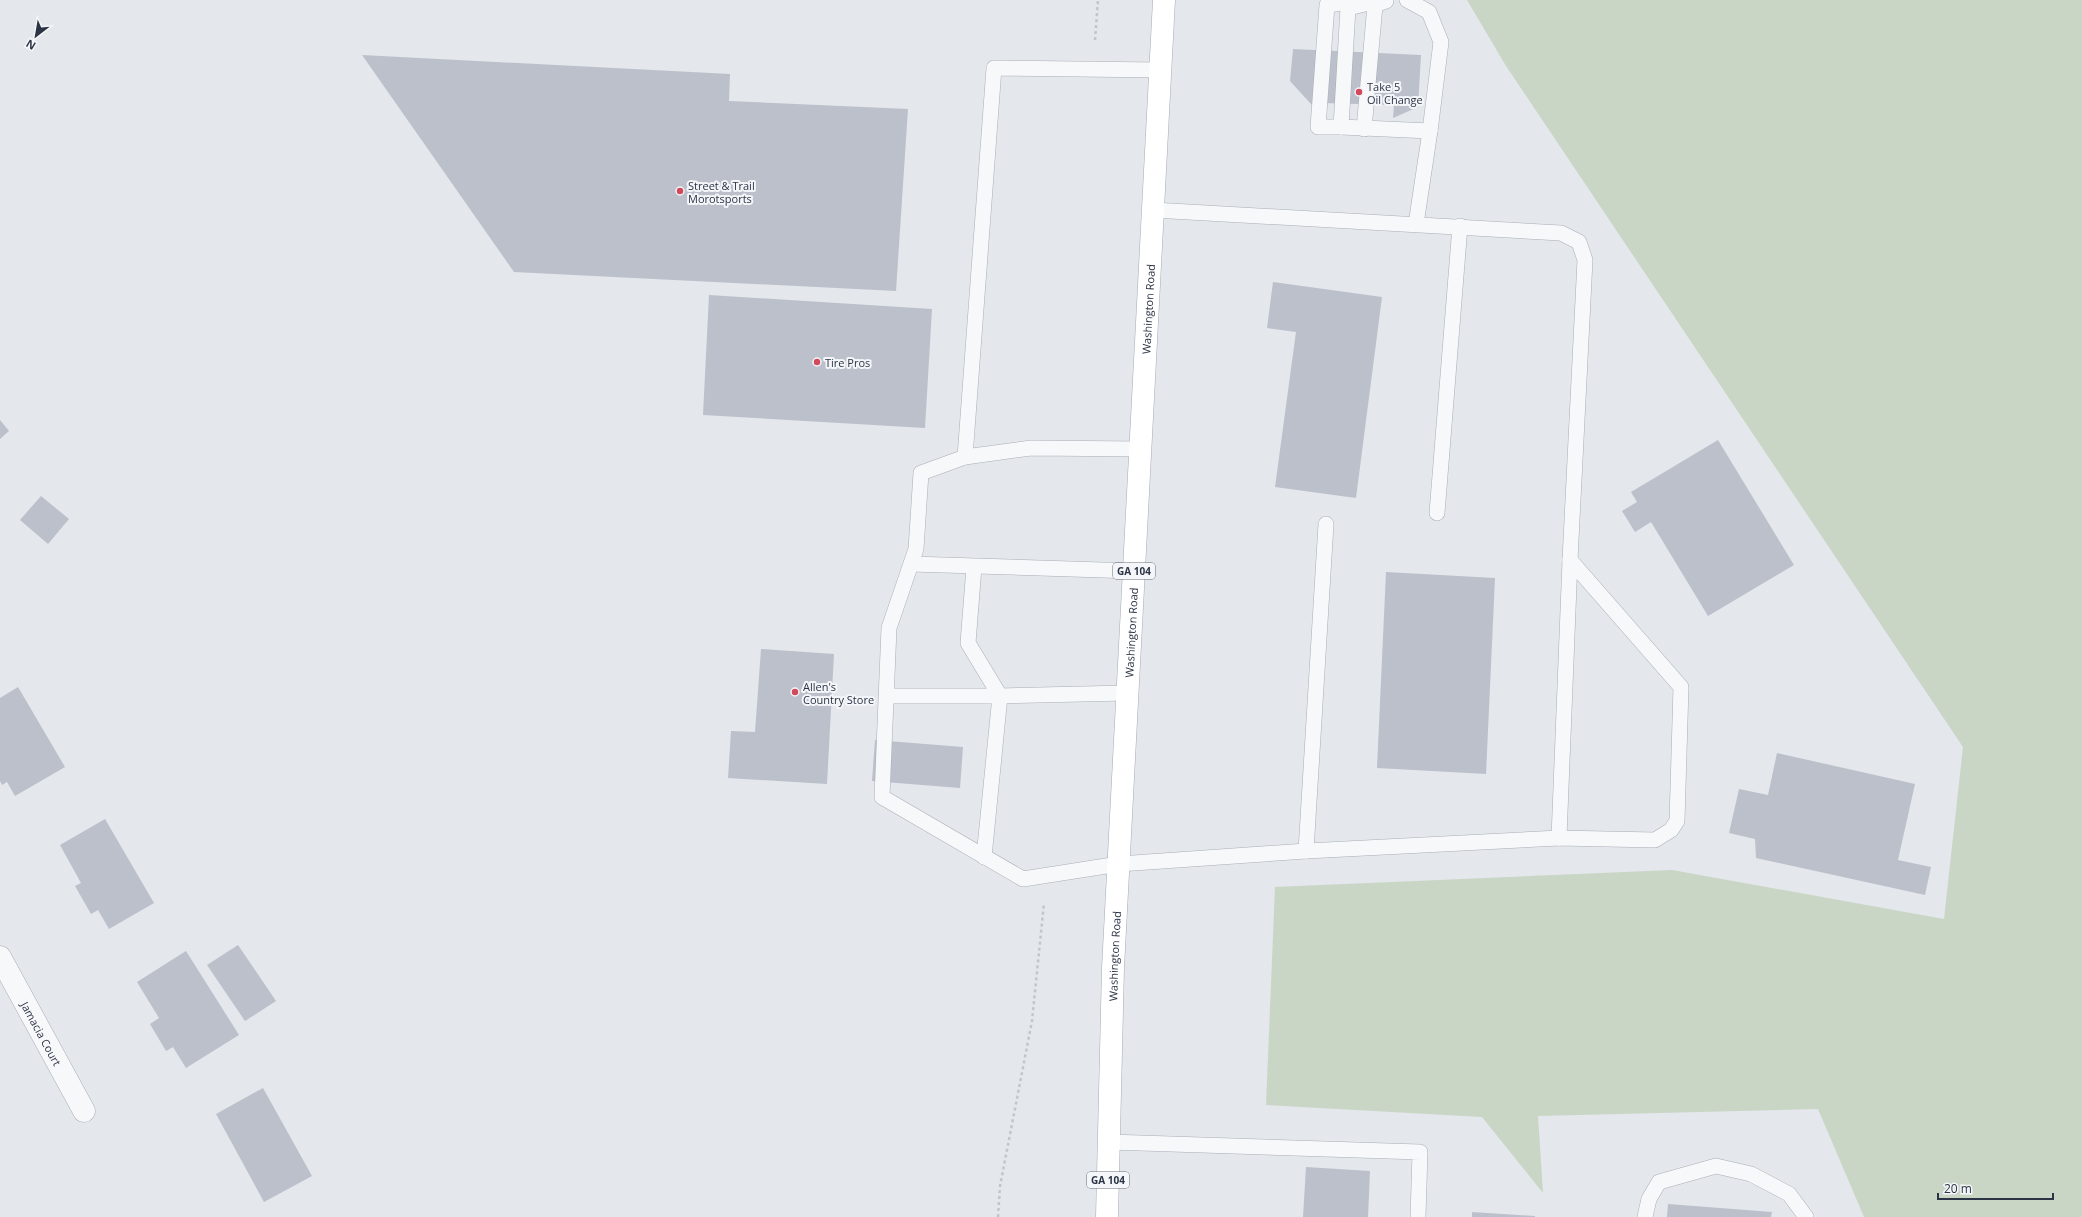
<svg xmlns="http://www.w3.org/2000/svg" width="2082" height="1217" font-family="'Open Sans',sans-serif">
<rect width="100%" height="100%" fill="#e4e7ec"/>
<path fill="#c9d6c5" d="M1467,0H2082V1217H1864L1818,1109L1538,1116L1543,1193L1482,1117L1266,1105L1275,887L1672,870L1944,919L1963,747L1506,66Z"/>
<g fill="#bbc0ca">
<path d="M1293,49L1421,55L1418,107L1393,118L1394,105L1321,103V115L1290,81Z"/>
<path d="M362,55L730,74L729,101L908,109L896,291L514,272Z"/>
<path d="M1273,282L1382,297L1356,498L1275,487L1296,332L1267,328Z"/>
<path d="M709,295L932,309L925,428L703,415Z"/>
<path d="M0,420L9,431L0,439Z"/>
<path d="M1718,440L1794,565L1708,616L1651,522L1635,532L1622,511L1637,502L1631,492Z"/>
<path d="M41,496L69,519L48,544L20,520Z"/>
<path d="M1386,572L1495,578L1486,774L1377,768Z"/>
<path d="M761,649L834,654L827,784L728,778L731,731L755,732Z"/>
<path d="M18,687L65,767L15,796L7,782L2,785L0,781V698Z"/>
<path d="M875,740L963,747L960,788L872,781Z"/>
<path d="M1777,753L1915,784L1898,860L1931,867L1925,895L1756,858L1755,839L1729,833L1739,789L1768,795Z"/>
<path d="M105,819L154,903L109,929L98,910L91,914L75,886L81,883L60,845Z"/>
<path d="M238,945L276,1001L245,1021L207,965Z"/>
<path d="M186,951L239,1035L186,1068L173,1047L166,1051L150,1024L159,1018L137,982Z"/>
<path d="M263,1088L312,1176L264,1202L216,1114Z"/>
<path d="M1306,1167L1370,1171L1368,1217H1303Z"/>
<path d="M1668,1204L1772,1212L1771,1217H1667Z"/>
<path d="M1472,1212L1535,1216V1217H1472Z"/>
</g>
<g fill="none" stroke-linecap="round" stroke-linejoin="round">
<defs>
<g id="service">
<path d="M1382,0L1348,8L1341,127L1430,131"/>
<path d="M1407,0L1429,12L1441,42L1430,131L1416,224"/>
<path d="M1160,70L994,68L965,457L921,473L916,549L889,628L882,797L1023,879L1119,864L1306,851L1559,838L1655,840L1671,830L1677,821L1681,687L1570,560"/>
<path d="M1341,127H1318L1327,5L1359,1"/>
<path d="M1364,129L1375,5L1386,1"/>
<path d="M1153,210L1561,233L1579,242L1585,260L1570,560L1559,838"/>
<path d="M965,457L1031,448L1141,449"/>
<path d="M1437,513L1460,226"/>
<path d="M911,564L1134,571"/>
<path d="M974,567L968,643L1000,696L984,857"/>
<path d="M887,696H1000L1127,693"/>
<path d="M1306,851L1326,524"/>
<path d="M1109,1142L1420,1152L1418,1217"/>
<path d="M1645,1217L1649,1199L1659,1182L1716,1166L1751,1174L1789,1194L1806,1217"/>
</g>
<g id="minor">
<path id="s1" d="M0,957L84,1111"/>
</g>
<g id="primary">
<path id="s2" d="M1107,1217L1113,968L1164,0"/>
</g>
</defs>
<use href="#service" stroke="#a9aeb7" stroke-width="16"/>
<use href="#minor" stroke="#a9aeb7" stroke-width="23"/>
<use href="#primary" stroke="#a3abb8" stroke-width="23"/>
<g stroke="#c2c5cb" stroke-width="2.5" stroke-dasharray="3 3" stroke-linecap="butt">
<path d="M1095,40L1098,0"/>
<path d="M998,1217L1000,1186L1032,1021L1044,903"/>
</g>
<use href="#service" stroke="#f7f8fa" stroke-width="15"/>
<use href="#minor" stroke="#f7f8fa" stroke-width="22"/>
<use href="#primary" stroke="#fff" stroke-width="22"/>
</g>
<g fill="#d1495b" stroke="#f4f6f9" stroke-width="1.5">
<circle cx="1359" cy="92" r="4"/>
<circle cx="680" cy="191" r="4"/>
<circle cx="817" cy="362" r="4"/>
<circle cx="795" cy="692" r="4"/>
</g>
<g text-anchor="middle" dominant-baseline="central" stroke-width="4" stroke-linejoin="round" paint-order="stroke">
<g fill="#f4f6f9" stroke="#676e7b" stroke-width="1">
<rect x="1113" y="563" width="42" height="16" rx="3"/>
<rect x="1087" y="1172" width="42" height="16" rx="3"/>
</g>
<g font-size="10" font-weight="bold" fill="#2b3445">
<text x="1134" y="571">GA 104</text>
<text x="1108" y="1180">GA 104</text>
</g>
<g font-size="11" fill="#2b3445" stroke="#f4f6f9" text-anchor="start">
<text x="1367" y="86">Take 5<tspan x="1367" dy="13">Oil Change</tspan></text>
<text x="688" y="185">Street &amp; Trail<tspan x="688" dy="13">Morotsports</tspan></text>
<text x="825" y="362">Tire Pros</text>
<text x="803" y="686">Allen's<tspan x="803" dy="13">Country Store</tspan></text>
</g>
<g font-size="11" fill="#2b3445" stroke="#f4f6f9">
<text stroke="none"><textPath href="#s2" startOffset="909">Washington Road</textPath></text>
<text stroke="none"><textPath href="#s2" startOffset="585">Washington Road</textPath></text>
<text stroke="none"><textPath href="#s2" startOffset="261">Washington Road</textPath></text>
<text stroke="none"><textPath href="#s1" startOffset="87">Jamacia Court</textPath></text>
</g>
</g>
<g transform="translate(36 36) rotate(211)" stroke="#f4f6f9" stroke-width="3" paint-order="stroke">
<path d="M0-3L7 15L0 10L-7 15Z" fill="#2b3445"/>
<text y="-6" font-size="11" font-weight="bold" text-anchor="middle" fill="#2b3445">N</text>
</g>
<path d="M1938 1193v6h115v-6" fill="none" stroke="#2b3445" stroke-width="2"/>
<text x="1944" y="1193" font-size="12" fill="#2b3445" stroke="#f4f6f9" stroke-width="3" paint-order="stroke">20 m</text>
</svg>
